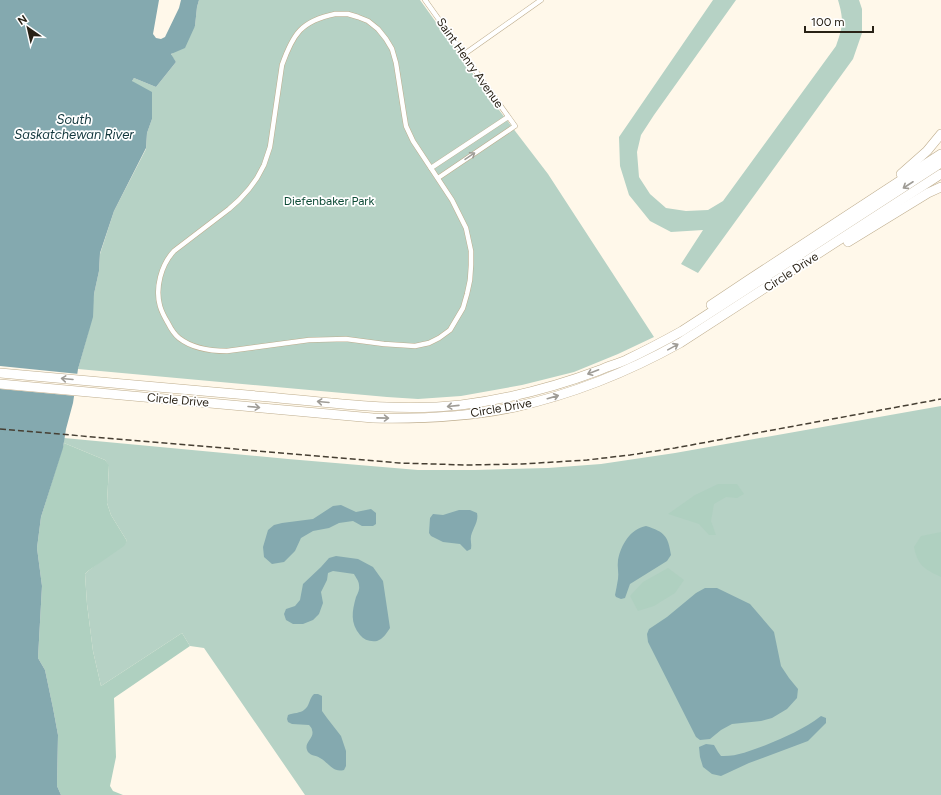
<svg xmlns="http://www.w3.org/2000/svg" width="941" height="795" font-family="Figtree,sans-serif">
<rect width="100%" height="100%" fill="#fff8ea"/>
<g fill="#b6d2c5">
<path d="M199,0H420L499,110L548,174L654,337L618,354L574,372L522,385L461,396L418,399L387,397L78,369L88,333L94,294L99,271L100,254L114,211L146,149L147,133L152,119L132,81L134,78L156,87L176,62L171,55L195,26L197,7Z"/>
<path d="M713,0H736L654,115L641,135L637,152L639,177L650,194L666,208L686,211L708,210L723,201L836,46C843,27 844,20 838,0H859L862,9V33L853,59L698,273L681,264L703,230L671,232L650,221L629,195L620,166L619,137Z"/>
<path d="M941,406V795H305L204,648L190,646L182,633L101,686L93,651L87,604L85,574L88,571L127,541L111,515L107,503L109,466L105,460L64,443V438L288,459L418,470H475L548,468L601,464L675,453Z"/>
</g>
<g fill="#afd0c0">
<path d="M64,443L105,460L109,465L107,503L111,515L127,541L124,546L88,571L85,574L87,604L93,651L101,686L182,633L190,646L114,698L116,757L110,786L113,791L123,795H61L57,786L58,735L53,708L45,670L38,658L42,586L37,548L41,517Z"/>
<path d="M718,484H737L744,494L737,498L726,497L714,504L711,521L716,535H709L699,524L668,514L695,495Z"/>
<path d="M941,532V577C924,569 918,566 914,547L921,536Z"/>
<path d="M668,568L684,580L675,593L654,606L638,611L630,596L643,582Z"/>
</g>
<g fill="#84a9af">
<path d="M0,0H159L153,34L156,38L161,39L165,37L179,8L181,0H199L197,7L195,26L185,48L171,54L176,62L156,87L134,78L132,81L152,92V119L147,133L146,148L114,211L100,253L99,271L94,294L93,317L78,369L73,403L66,429L63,448L41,517L37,548L42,586L38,658L45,670L53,708L58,735L57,786L61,795H0Z"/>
<path d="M341,505L356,512L371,509L376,513V524L373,526H362L353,521L339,523L329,528L313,531L301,538L295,551L284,562L272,564L264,557L263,547L268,530L274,525L282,523L313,519L333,506Z"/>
<path d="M459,510H470L477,513C479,521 473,528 471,536C470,540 472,544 471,549L467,551L460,544L443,542L431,536L429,533L430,518L433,514L443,515Z"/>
<path d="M646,526C665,532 668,536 671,555L667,561L630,584L625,598L621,599L616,597L615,595C616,590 617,585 618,579C619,573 617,567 618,560C621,545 630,529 646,526Z"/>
<path d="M336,556L358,559L373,567L383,581L390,628C386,634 383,639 377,641C370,642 364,640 360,635C350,623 352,611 356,597C358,593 360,589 359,585C359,581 356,578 354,574L333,571L328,573L327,580L321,592L323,603L319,614L313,620L303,624H293L286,620L284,614L286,609L295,606L300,600L303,584L321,567L329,558Z"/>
<path d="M705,588H717L750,604L774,632L781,666L789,678L798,689L797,698L787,709L772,718L761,721L732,724L721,730L710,739L700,740L696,737L648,642L647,634L649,629L667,617L696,593Z"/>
<path d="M314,694H318L322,696V711L327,718L341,736L346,751V766L344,770C333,773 329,763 320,758C316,755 309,756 307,750C304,742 315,738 312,730C312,728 310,726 309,725L292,724L288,722L287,719L288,715C293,713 301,713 304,710C310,706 309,698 314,694Z"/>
<path d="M821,716L826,718V723L808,741L749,763L721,776L712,774L703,767L700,757L699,747L706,744L714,745L718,752L721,756C736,757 752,750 766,745C785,737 804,729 821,716Z"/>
</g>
<path fill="#fff8ea" d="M0,366L79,374L76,396L0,389Z"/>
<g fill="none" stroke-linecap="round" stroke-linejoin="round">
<defs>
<g id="minor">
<path d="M425,0L515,126L438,178"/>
<path d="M335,14H348L358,17L368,21L378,29L386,39L392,49L396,63L404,114L406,126L413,141L452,200L466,228L471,251V265L470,280L467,294L463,308L450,330L439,338L429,343L415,346L384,344L346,339L309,340L227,351C210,351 193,349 179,338C174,334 171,329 168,323C165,318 162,313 160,306C155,288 161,265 174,251L229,209L239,200L249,189L257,178L264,165L270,147L282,65C293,34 301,21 335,14Z"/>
<path d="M463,55L541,0"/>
<path d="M431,168L508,117"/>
</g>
<g id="motorway">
<path d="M901,174L927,151L941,134"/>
<path d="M848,242L928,193L941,187"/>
<path d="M711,305L750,279L941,154"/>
<path d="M0,373C90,381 179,389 269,397C332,403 397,412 461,405C508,399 555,387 600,370C608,366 617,364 626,360C645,351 664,341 682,331L941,163"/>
<path d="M0,384L373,418C420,419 468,417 515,407C573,394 628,372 680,343L941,174"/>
</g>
</defs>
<use href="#minor" stroke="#bead8e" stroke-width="5.5"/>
<use href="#motorway" stroke="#bead8e" stroke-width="10"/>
<use href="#minor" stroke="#fff" stroke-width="4.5"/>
<use href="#motorway" stroke="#fff" stroke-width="9"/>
<path stroke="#463f33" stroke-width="1.5" stroke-dasharray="6 3" stroke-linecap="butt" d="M0,429L399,463L467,465L522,464L587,460L630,455L675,448L941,399"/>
</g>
<defs><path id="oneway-shaft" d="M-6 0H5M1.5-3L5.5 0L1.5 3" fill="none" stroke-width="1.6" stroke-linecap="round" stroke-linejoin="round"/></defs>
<g stroke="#9f9c96">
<use href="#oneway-shaft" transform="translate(470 156) rotate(-34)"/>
<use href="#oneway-shaft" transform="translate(908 185) rotate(147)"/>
<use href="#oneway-shaft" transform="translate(673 347) rotate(-29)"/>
<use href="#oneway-shaft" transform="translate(593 372) rotate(159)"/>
<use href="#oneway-shaft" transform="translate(67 379) rotate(-175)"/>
<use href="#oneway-shaft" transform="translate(553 397) rotate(-16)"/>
<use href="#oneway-shaft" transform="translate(323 402) rotate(-175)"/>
<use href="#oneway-shaft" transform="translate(453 406) rotate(174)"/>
<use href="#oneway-shaft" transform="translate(254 407) rotate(5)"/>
<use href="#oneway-shaft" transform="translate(383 418) rotate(1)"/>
</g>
<g text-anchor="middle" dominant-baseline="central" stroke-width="3.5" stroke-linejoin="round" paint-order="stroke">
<g font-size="12" fill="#292216" stroke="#fff">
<text transform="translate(470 63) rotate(55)">Saint Henry Avenue</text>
<text transform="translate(791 272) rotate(-33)">Circle Drive</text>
<text transform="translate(178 400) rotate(5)">Circle Drive</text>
<text transform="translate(501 408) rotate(-10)">Circle Drive</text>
</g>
<g font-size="12" fill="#0d4b36" stroke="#fff">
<text x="329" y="201">Diefenbaker Park</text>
</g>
<g font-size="13" font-style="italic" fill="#11363c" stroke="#fff">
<text x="74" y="119">South<tspan x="74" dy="15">Saskatchewan River</tspan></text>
</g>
</g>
<g transform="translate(28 28) rotate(326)" stroke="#ffffff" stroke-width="3" paint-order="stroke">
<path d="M0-3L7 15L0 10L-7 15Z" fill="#292216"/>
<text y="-6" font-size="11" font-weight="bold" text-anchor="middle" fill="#292216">N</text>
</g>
<path d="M805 26v6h68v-6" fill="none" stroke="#292216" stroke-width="2"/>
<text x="811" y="26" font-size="12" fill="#292216" stroke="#ffffff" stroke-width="3" paint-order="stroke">100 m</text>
</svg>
